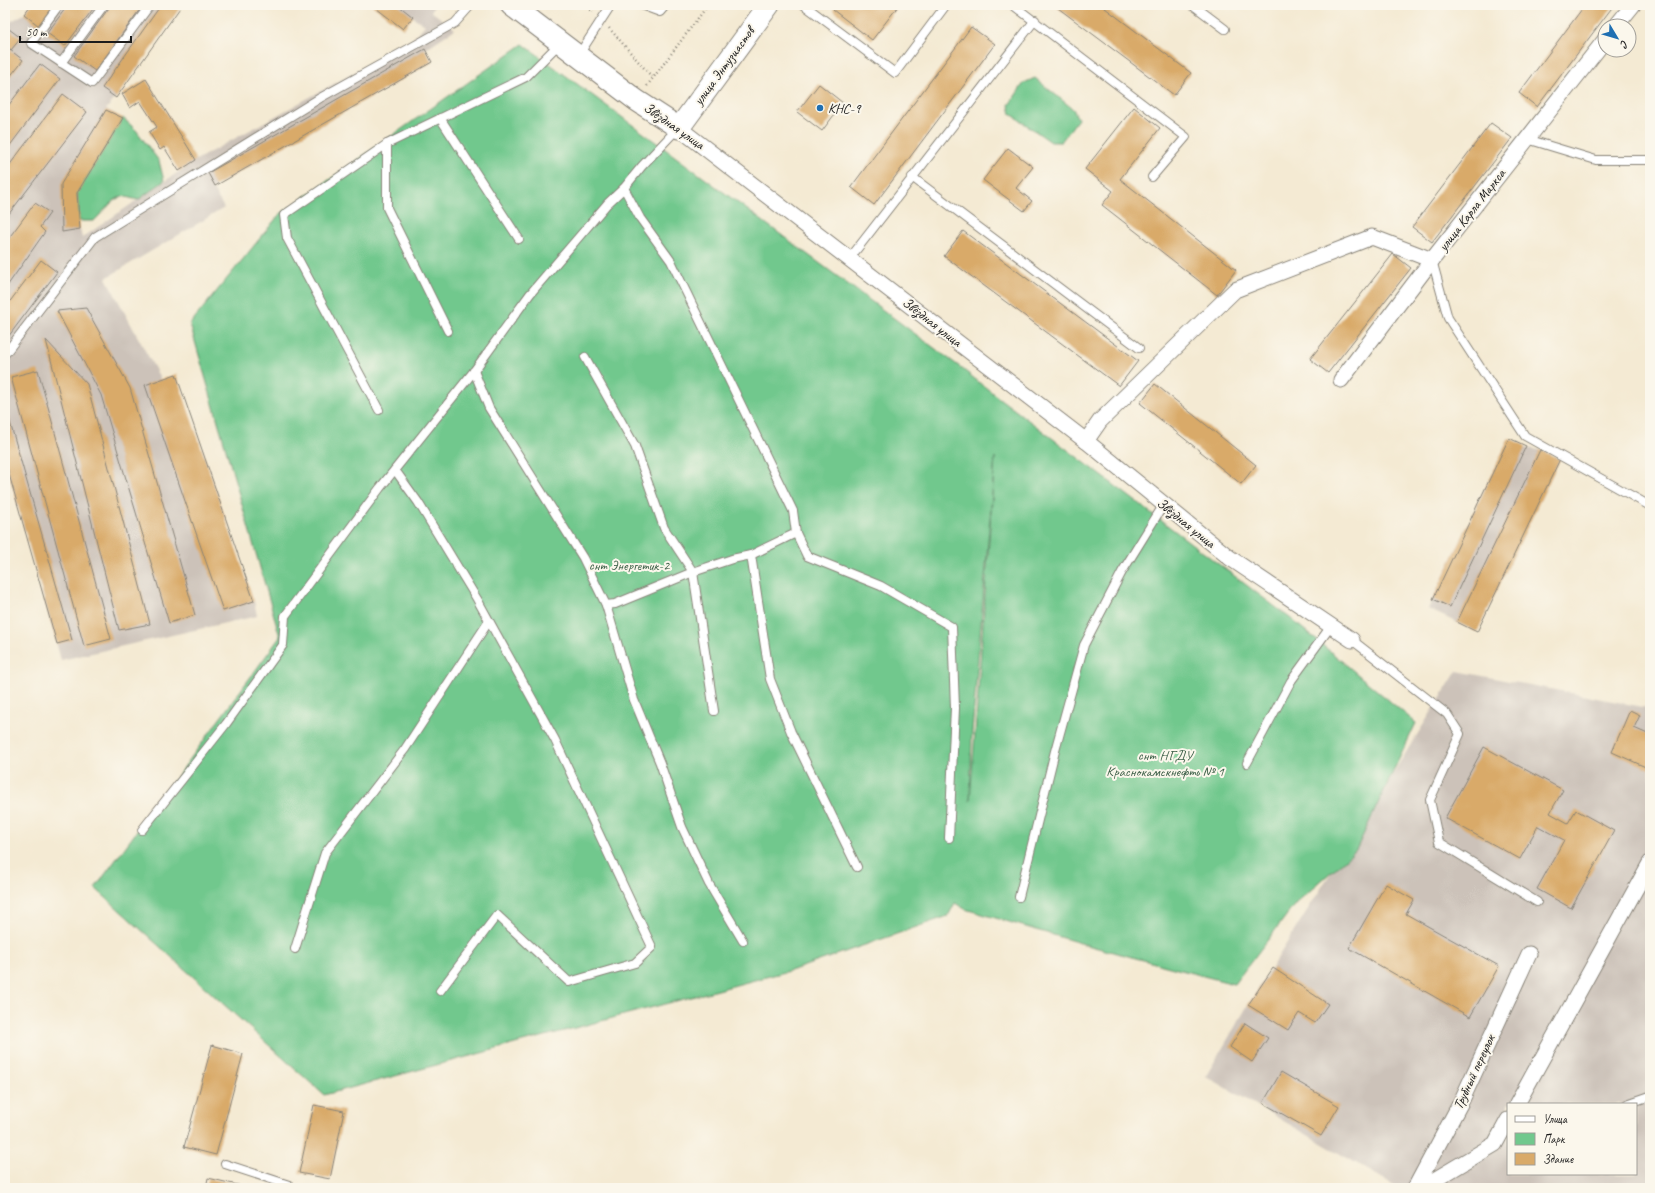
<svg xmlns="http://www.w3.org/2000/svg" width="1655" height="1193" font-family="Caveat,sans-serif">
<rect width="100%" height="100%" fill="#fbf7ec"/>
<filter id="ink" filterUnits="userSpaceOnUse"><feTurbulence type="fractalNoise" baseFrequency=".025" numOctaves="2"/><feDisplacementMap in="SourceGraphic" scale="8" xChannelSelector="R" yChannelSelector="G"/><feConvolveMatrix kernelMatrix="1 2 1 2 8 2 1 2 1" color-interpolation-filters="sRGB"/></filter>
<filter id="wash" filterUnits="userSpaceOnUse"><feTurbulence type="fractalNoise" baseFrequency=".012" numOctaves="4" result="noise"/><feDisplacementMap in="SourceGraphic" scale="16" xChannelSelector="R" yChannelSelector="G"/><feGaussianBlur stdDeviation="0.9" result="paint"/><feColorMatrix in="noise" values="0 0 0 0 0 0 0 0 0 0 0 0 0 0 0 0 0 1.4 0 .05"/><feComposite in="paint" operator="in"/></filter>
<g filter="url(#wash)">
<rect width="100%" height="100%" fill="#f4ead3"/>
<g fill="#ccc2b9" fill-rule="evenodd">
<path d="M31,5H182L116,98L106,109L123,118L77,193L80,229L82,238L196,160L410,42L425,25L413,17L403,29L372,5H435L431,11L455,29L425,49L432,62L212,188L224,208L106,278L161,380L254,601L257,616L61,660L5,460V54L9,50L5,46V25L24,14Z"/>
<path d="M1509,438L1525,448L1540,450L1560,459L1477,632L1428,609Z"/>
<path d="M1457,671L1648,708L1650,704V1188H1399L1206,1076L1248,1005ZM1508,1104H1636V1174H1508Z"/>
</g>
<g fill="#71c88d" stroke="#467254" fill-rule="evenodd">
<path d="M523,44L956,364L999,398L1290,618L1416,723L1356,850L1296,903L1234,984L1094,947L965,909L955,903L948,916L796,969L324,1095L95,888L280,637L190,324L279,215ZM995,458L970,801L972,732Z"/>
<path d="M1035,78L1073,109L1078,119L1061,142H1051L1011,114L1009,105L1024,83Z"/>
<path d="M123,118L136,130L159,161L164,181L138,200L122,196L113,201L94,221H79L77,193Z"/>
</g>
<g id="blocks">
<g fill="#d9aa69">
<path d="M31,5H54L39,26L24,14Z"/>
<path d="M68,5H96L65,46L47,33Z"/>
<path d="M111,5H143L95,71L74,56Z"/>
<path d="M161,5H182L116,98L102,88Z"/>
<path d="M372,5H398L413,17L403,29Z"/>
<path d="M836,5H899L872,40L833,10Z"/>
<path d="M1054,5H1101L1191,73L1174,95Z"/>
<path d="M1585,5H1614L1537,107L1519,93Z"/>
<path d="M5,26L21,38L11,50L5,45Z"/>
<path d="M971,27L995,44L874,205L851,187Z"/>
<path d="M9,49L23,60L5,83V54Z"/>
<path d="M425,49L432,62L215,186L208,173Z"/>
<path d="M40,64L60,79L5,152V110Z"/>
<path d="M146,79L196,160L179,171L164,147L160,150L149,132L157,127L140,101L130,108L122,94Z"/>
<path d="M819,84L843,103L822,131L797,112Z"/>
<path d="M63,94L87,112L5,219V171Z"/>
<path d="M1134,107L1160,128L1120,179L1236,270L1217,295L1102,205L1113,191L1085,169Z"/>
<path d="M106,110L123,118L77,193L80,229L62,232L61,184Z"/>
<path d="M1491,123L1512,138L1432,242L1412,227Z"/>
<path d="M1008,148L1033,167L1016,188L1032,201L1024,211L983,180Z"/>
<path d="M35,203L50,213L40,227L45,232L5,289V243Z"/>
<path d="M963,231L1138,361L1119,386L944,256Z"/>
<path d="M1393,254L1411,268L1328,373L1310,359Z"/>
<path d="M41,260L57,272L5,341V308Z"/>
<path d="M86,308L130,388L195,615L169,623L101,395L57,311Z"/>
<path d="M46,340L87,384L150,624L119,630Z"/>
<path d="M38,370L111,639L84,646L11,377Z"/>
<path d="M176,374L254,601L223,611L145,385Z"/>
<path d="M1155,384L1256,465L1241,484L1140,403Z"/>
<path d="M5,405L72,640L57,644L5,460Z"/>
<path d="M1509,438L1526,446L1450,607L1433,599Z"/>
<path d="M1540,450L1560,459L1477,632L1457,622Z"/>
<path d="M1630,710L1640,715L1634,728L1650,735V769L1612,752Z"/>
<path d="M1484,747L1563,790L1550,813L1568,823L1576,810L1614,831L1571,908L1537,889L1564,840L1538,826L1520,859L1445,818Z"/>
<path d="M1386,884L1414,900L1406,914L1499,966L1470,1017L1349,948Z"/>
<path d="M1273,968L1328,1004L1315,1023L1299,1013L1288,1030L1248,1005Z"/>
<path d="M1245,1023L1268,1038L1252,1062L1230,1047Z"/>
<path d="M212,1045L243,1054L216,1155L184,1147Z"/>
<path d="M1281,1072L1339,1106L1321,1136L1263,1103Z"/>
<path d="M314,1105L344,1111L330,1179L299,1173Z"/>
<path d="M208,1178L246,1187V1188H206Z"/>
</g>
</g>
</g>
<g filter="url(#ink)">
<use href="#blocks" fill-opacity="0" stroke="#888378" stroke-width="1"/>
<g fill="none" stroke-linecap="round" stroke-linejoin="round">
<defs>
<g id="lane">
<path d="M59,5L31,43L92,83L150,5"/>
<path d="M641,5L660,12L666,5"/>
<path d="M804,5L895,73L946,5"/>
<path d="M1013,5L1186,137L1152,177"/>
<path d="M1193,5L1225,29"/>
<path d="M578,56L611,5"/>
<path d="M61,63L104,5"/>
<path d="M440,118L519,239"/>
<path d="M1527,139L1596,160H1650"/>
<path d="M387,144V208L448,331"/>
<path d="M912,177L1139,348"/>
<path d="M624,188L640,218L671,261L793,511L796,533L807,556L881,586L952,627L955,708L949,838"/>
<path d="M850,258L1035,20"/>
<path d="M1432,260L1448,318L1525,436L1650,506"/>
<path d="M5,354L95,237L320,98L455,23L471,5"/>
<path d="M585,357L635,446L664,528L693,572L714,711"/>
<path d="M474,371L489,408L583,558L606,605"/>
<path d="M379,410L287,238L284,215L387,144L526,77L560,43"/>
<path d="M395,470L418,502L477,599L555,740L652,947L635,963L569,982L497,915L440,991"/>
<path d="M751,555L770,679L791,732L857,867"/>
<path d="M1352,640L1447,714L1460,734L1430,800L1439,842L1537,902"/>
<path d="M1247,763L1291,681L1331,626"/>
<path d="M142,830L226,724L283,645L285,616L380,488L474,371L530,294L607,204L624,188L642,166L678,128"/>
<path d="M1019,897L1055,751L1084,645L1122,572L1164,504"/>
<path d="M743,941L709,884L682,827L660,763L634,700L606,605L615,604L693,572L732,559L751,555L796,533"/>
<path d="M295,949L325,853L405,749L489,621"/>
<path d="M1627,1104L1650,1096"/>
<path d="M225,1164L289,1185L288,1188"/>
</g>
<g id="street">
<path d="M1616,26L1633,5"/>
<path d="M679,128L1086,441L1230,558L1352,640"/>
<path d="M1341,380L1432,260L1605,40"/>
<path d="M1086,441L1100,421L1235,290L1372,237L1432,260"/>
<path d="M1517,1104L1650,863"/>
<path d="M1415,1188L1461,1102L1529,954"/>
<path d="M1421,1188L1495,1144L1508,1120"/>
</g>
<path id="secondary" d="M511,5L636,100L679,128L769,5"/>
</defs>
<use href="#lane" stroke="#888378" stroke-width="10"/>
<use href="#street" stroke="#888378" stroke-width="17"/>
<use href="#secondary" stroke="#888378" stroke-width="23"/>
<g stroke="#888378" stroke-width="2.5" stroke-dasharray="1 3" stroke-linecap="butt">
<path d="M583,5L593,12"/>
<path d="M609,28L652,77"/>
<path d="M647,86L708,5"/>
</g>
<use href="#lane" stroke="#fff" stroke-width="8"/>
<use href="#street" stroke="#fff" stroke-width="15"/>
<use href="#secondary" stroke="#fff" stroke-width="21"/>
</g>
</g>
<circle fill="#1f6fb2" stroke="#fbf7ec" stroke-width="1.5" cx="820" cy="108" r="4"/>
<g text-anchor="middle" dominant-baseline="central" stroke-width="4" stroke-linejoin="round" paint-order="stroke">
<g font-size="14" fill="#1c1c1c" stroke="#fbf7ec">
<text transform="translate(724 66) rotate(-54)">улица Энтузиастов</text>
<text transform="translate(674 126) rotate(35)">Звёздная улица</text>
<text transform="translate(1472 210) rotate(-52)">улица Карла Маркса</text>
<text transform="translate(932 322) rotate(38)">Звёздная улица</text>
<text transform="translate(1186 523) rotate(39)">Звёздная улица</text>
<text transform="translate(1474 1072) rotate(-65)">Трубный переулок</text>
</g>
<g font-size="14" fill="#1c1c1c" stroke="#fbf7ec" text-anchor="start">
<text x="828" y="108">КНС-9</text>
</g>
<g font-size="14" fill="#3e6149" stroke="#fbf7ec">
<text x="629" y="565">снт Энергетик-2</text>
<text x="1165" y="755">снт НГДУ<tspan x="1165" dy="16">Краснокамскнефть № 1</tspan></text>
</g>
</g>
<rect width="1655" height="1193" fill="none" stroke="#fbf7ec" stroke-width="20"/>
<rect x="1507" y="1103" width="130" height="72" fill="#fbf7ec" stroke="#a29f99"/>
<rect x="1515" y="1116" width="20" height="6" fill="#ffffff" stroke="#a29f99"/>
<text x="1543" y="1123" font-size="12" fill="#1c1c1c">Улица</text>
<rect x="1515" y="1133" width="20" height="12" fill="#71c88d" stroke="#a29f99"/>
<text x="1543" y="1143" font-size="12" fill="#1c1c1c">Парк</text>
<rect x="1515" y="1153" width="20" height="12" fill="#d9aa69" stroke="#a29f99"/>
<text x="1543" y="1163" font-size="12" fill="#1c1c1c">Здание</text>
<g transform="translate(1617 38) rotate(128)"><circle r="19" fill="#fbf7ec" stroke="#a29f99"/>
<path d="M0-3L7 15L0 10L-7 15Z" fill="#1f6fb2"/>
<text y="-6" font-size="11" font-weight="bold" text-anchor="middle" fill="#1c1c1c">С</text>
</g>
<path d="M20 36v6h111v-6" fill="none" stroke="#1c1c1c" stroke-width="2"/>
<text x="26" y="36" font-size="12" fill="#1c1c1c" stroke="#fbf7ec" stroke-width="3" paint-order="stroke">50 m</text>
</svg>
